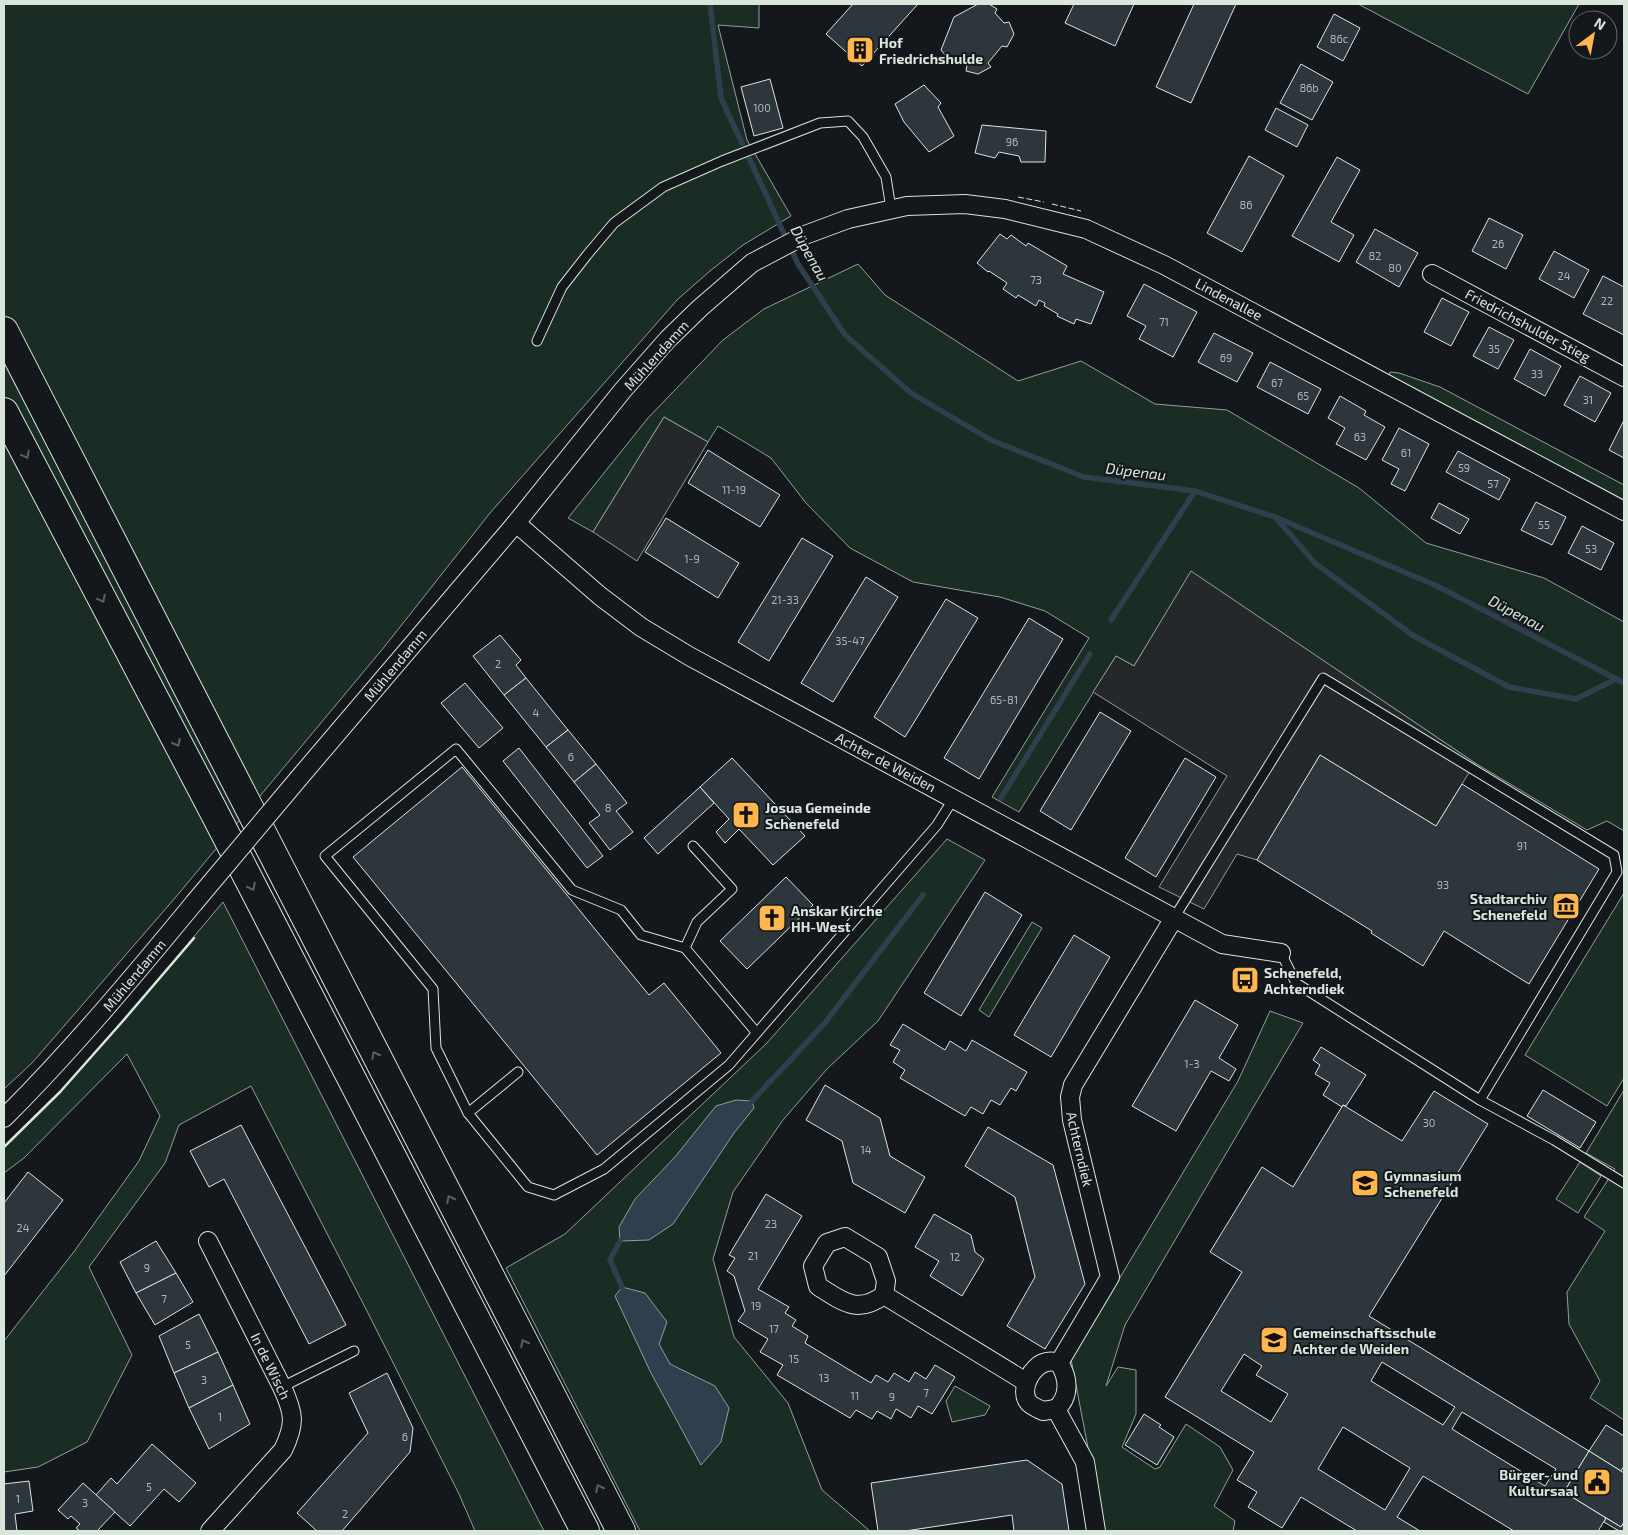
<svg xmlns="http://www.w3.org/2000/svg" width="1628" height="1535" font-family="'Exo 2',sans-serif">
<rect width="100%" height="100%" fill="#14181c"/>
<g fill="#1a2d24" stroke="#939e99">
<path d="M4,4H759V28L718,25L747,140L791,216L743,245L710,271L678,299L490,513L385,646L175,898L32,1063L4,1089Z"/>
<path d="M1358,4H1579L1528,94Z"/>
<path d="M858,264L885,295L1018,381L1081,361L1155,404L1227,410L1359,488L1426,543L1544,578L1624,622V831L1607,821L1587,830L1475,763L1191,572L1134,666L1116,656L1019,812L992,797L1089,638L1045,611L1000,597L913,582L850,548L806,503L771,458L718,426L708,442L664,417L593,532L568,518L648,418L723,340L764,309Z"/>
<path d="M1390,372L1399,373L1440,387L1624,485V500L1389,375Z"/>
<path d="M947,839L985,860L878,1021L827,1069L783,1120L733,1192L713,1259L734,1337L788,1403L822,1490L870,1531H640L506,1268L565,1234L767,1043Z"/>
<path d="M1624,893V1078L1607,1106L1525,1055Z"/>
<path d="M223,902L544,1531H475L459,1494L368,1313L251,1086L179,1125L165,1163L89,1267L132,1355L87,1442L38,1467L4,1472V1341L73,1253L139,1161L160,1116L127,1054L24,1158L4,1173V1147L60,1092L122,1022Z"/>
<path d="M1032,922L1042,928L989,1017L979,1010Z"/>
<path d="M1270,1011L1303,1023L1125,1325L1106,1386L1118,1367L1136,1370V1414L1122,1447L1155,1469L1160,1467L1186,1424L1220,1447L1233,1470L1214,1506L1235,1521L1233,1531H1104L1071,1359L1238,1081Z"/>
<path d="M1624,1090V1420L1590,1398L1600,1381L1569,1324L1567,1292L1605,1231L1584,1217L1615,1169L1586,1153Z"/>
<path d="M1580,1162L1601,1176L1578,1213L1556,1199Z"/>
<path d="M955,1386L990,1406L985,1415L952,1422L946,1401Z"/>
</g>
<g fill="#24282b" stroke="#939e99">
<path d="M664,417L708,442L637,561L593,532Z"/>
<path d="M1191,571L1475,763L1436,826L1320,755L1257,860L1237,854L1204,909L1159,887L1227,776L1093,692L1116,656L1134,666Z"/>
</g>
<g fill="#2f3f4d" stroke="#939e99">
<path d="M736,1100L752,1101L754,1108L734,1133L673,1224L649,1240L620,1241L619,1227L635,1199L675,1157L716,1106Z"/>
<path d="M622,1287L645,1293L667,1322L659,1344L670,1364L715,1386L729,1408L721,1442L701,1465L651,1373L615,1296Z"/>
</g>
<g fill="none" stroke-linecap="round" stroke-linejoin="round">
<g stroke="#2f3f4d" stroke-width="5.5">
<path d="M710,4L721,98L742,143"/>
<path d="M749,158L798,264L845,335L911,393L991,440L1084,477L1195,491L1275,517L1437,586L1624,683"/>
<path d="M1276,518L1316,564L1414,636L1509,687L1576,699L1616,679"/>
<path d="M1111,620L1195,491"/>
<path d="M1001,798L1090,654"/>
<path d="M752,1101L824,1024L923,895"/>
<path d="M620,1241L610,1260L622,1287"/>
</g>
</g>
<g fill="#2c363c" stroke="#d8e6dc" fill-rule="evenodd">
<path d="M853,4H918L862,66L826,34Z"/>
<path d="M978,4H989L997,9L995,13L1004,23L1009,22L1014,34L1007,47L1002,46L988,63L991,67L978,74L966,71L967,65L956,58L950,61L941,50L954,17Z"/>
<path d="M1074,4H1134L1115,46L1065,23Z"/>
<path d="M1194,4H1236L1191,103L1156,87Z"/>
<path d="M1334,14L1360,28L1343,61L1317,47Z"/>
<path d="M1301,64L1333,82L1312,120L1280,103Z"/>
<path d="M770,79L783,128L754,136L741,87Z"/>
<path d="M924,85L941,103L938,107L954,136L929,152L904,122L895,104Z"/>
<path d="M1276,108L1308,125L1297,147L1265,130Z"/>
<path d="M982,125L1046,131L1045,162H1021L1019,156L999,152L995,158L975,153Z"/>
<path d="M1249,156L1284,176L1242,252L1207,233Z"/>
<path d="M1337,157L1360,170L1331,222L1354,235L1339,262L1292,236Z"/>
<path d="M1489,218L1523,235L1506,269L1472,251Z"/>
<path d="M1375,229L1418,253L1399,287L1356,262Z"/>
<path d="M1000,234L1007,239L1011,235L1026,246L1028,243L1067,266L1063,274L1104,292L1091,324L1076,319L1074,324L1057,316L1058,314L1044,306L1045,303L1039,300L1036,306L1018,295L1016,298L1003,289L1007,283L989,271L988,272L977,263Z"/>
<path d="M1554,251L1589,270L1574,298L1539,279Z"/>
<path d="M1603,276L1624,287V335L1583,314Z"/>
<path d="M1144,284L1197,312L1173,357L1139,339L1146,326L1127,316Z"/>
<path d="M1442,298L1469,312L1451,346L1424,332Z"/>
<path d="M1489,327L1514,340L1498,369L1473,356Z"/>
<path d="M1214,333L1253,353L1237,382L1198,362Z"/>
<path d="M1530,349L1561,366L1545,396L1514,379Z"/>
<path d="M1270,362L1321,389L1308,414L1257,387Z"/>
<path d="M1580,376L1611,393L1595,422L1564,405Z"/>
<path d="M1340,396L1366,411L1364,415L1385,427L1366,460L1336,444L1345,428L1328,418Z"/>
<path d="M1624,420V458L1609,450Z"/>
<path d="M1399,428L1429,444L1405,491L1391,484L1399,469L1382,460Z"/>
<path d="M708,450L780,495L760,527L688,483Z"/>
<path d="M1458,451L1510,479L1499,500L1446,472Z"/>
<path d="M1536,502L1566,517L1552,545L1521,530Z"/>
<path d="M1439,503L1469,519L1460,534L1431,518Z"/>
<path d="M666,518L739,563L718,598L645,552Z"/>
<path d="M1582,526L1614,543L1601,570L1568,553Z"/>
<path d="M802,538L833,556L769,661L738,642Z"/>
<path d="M866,577L898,597L833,702L801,683Z"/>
<path d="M946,599L978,618L905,737L874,717Z"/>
<path d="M1029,618L1063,639L979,779L944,758Z"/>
<path d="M500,635L521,660L516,665L526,678L504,695L473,656Z"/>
<path d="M526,678L568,730L546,747L504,695Z"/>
<path d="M465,683L503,728L479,748L441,703Z"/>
<path d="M1100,712L1131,731L1071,830L1040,811Z"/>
<path d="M568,730L596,764L574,782L546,747Z"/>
<path d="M519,748L603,856L587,868L503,761Z"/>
<path d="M1320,755L1436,826L1462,784L1599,869L1529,984L1444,931L1423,966L1371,933L1372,931L1257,860Z"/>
<path d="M732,758L805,836L773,865L739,829L725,843L716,832L729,819L700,787Z"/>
<path d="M1185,758L1216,777L1156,877L1125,858Z"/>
<path d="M596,764L627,803L616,811L633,832L610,850L589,823L600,815L574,782Z"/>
<path d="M462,767L649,995L664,983L721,1053L597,1155L353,857Z"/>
<path d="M700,787L714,803L658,854L644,838Z"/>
<path d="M786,877L813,905L747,969L720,941Z"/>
<path d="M985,892L1022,915L961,1016L924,993Z"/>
<path d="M1074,935L1110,957L1051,1057L1014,1035Z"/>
<path d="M1195,1000L1238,1025L1219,1058L1236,1069L1229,1081L1211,1071L1176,1131L1132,1106Z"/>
<path d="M903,1024L945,1050L950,1041L966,1051L972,1040L1027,1072L1016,1091L1011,1088L1000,1105L991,1100L983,1114L971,1107L965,1116L900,1078L905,1070L893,1062L900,1050L890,1045Z"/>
<path d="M1321,1047L1366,1075L1346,1106L1343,1105L1342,1107L1323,1095L1330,1083L1315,1074L1320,1065L1313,1060Z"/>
<path d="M825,1085L880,1118L890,1156L925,1177L905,1213L853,1183L842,1141L806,1120Z"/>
<path d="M1543,1090L1596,1122L1580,1148L1527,1116Z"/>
<path d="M1434,1091L1488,1124L1369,1316L1589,1451L1564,1492L1606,1518L1598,1531H1514L1423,1476L1397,1517L1420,1531H1357L1301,1497L1282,1528L1248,1507L1257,1492L1237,1480L1254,1452L1165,1397L1242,1272L1210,1252L1262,1167L1293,1187L1343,1105L1402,1141ZM1244,1354L1262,1366L1256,1375L1288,1394L1271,1422L1221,1391ZM1382,1362L1455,1407L1443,1425L1371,1381ZM1462,1412L1556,1469L1545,1486L1452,1429ZM1343,1427L1410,1468L1385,1510L1318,1469Z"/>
<path d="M241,1125L346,1325L309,1344L224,1179L209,1187L190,1151Z"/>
<path d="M988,1127L1053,1165L1085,1284L1045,1349L1007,1326L1035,1277L1015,1197L965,1166Z"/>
<path d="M28,1172L63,1200L4,1276V1203Z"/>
<path d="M766,1194L802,1216L758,1289L789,1307L785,1313L796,1320L792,1326L808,1336L805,1343L871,1383L876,1375L888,1382L894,1373L909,1382L915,1372L926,1379L935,1365L955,1377L932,1414L918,1406L911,1418L896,1409L891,1419L877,1411L872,1419L856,1410L850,1418L777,1375L783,1365L760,1352L768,1339L738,1321L745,1311L734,1276L727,1271L735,1258L729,1255Z"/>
<path d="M934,1214L971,1235L975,1252L984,1259L962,1296L930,1276L939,1261L915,1247Z"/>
<path d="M156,1241L176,1273L136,1293L120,1262Z"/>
<path d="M176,1273L193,1302L155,1325L136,1293Z"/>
<path d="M199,1314L218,1352L174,1373L159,1336Z"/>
<path d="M218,1352L233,1385L189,1408L174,1373Z"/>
<path d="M387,1373L413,1428L410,1452L342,1531H317L297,1513L368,1433L349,1393Z"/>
<path d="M233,1385L250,1424L209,1449L189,1408Z"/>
<path d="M1144,1414L1161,1425L1159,1427L1174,1437L1157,1465L1125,1445Z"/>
<path d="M1606,1425L1624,1436V1466L1621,1471L1589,1451Z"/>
<path d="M152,1444L196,1483L179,1502L164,1489L130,1526L96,1495L111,1478L117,1484Z"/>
<path d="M1589,1451L1624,1473V1522L1621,1527L1564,1492Z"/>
<path d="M1027,1460L1062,1484L1069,1531H1014L1012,1515L905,1531H878L871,1483Z"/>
<path d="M29,1481L33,1511L15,1514L17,1531H4V1484Z"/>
<path d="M83,1483L115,1512L97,1531H80L76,1528L80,1524L71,1516L68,1519L58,1510Z"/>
<path d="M1606,1518L1621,1527L1624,1522V1531H1619L1604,1522Z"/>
</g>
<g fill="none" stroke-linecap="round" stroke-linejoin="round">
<defs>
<g id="lane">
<path d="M537,341L562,287L587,255L614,223L663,187L722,161L820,123L848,121L863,137L886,177L891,209"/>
<path d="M1174,918L1323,678L1614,855L1617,872L1480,1100"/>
<path d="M685,948L697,922L732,889L693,846"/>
<path d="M1281,953L1296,983L1480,1100L1554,1140L1624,1183"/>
<path d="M756,1032L685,948L641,935L621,910L572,890L456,749L325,856L433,989L436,1048L468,1113L528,1187L554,1195L604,1169L729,1065L937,825L954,798"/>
<path d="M468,1113L518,1072"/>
<path d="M282,1387L354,1351"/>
</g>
<g id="street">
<path d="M1432,274L1624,377"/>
<path d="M516,523L600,596L641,627L689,656L1222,944L1281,953"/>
<path d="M299,778L516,523L623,390L668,339L700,308L752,263L805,235L848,219L907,206L965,204L1005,209L1086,229L1164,265L1624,511"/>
<path d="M4,1118C72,1050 133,977 194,903"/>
<path d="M845,1237L878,1257L886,1281L884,1295C857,1315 842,1301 818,1286L813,1266L827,1243Z"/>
<path d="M208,1241L282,1387C294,1413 296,1423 283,1450L210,1531"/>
<path d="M884,1295L1026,1382"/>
<path d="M1059,1363L1110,1277L1072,1120L1070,1097L1073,1085L1174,918"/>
<path d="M1059,1363C1069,1378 1070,1397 1056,1409L1085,1462L1096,1531"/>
<path d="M1056,1409L1043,1411C1039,1409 1033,1407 1029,1403C1018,1391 1032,1364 1047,1362C1051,1361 1056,1362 1059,1363"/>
</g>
<g id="highway">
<path d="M4,331L621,1531"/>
<path d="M4,412L213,810L585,1531"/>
</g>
</defs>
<use href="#lane" stroke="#d8e6dc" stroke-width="11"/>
<use href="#street" stroke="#d8e6dc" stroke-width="20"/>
<use href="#highway" stroke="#d8e6dc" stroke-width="30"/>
<use href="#lane" stroke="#14181c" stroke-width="9"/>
<use href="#street" stroke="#14181c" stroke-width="18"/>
<use href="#highway" stroke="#14181c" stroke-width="28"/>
<defs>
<path id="street-bridge" d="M194,903L299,778"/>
</defs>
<use href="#street-bridge" stroke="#d8e6dc" stroke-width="20" stroke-linecap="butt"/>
<use href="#street-bridge" stroke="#14181c" stroke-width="18"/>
<g stroke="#d8e6dc" stroke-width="1" stroke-dasharray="6 2.5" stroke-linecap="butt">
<path d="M1018,197L1044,202"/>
<path d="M1052,204L1081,211"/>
</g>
<path stroke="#d8e6dc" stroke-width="2.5" d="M4,1147L60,1092L122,1022L194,938"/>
</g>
<defs><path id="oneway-chevron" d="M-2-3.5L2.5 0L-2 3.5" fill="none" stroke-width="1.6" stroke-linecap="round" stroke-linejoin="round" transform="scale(1.25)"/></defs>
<g stroke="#59605f">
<use href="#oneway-chevron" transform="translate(26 455) rotate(62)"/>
<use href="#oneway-chevron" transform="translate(102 599) rotate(62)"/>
<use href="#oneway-chevron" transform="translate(177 743) rotate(62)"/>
<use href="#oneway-chevron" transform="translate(252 887) rotate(63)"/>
<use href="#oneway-chevron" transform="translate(375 1055) rotate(-117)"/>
<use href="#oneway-chevron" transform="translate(450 1199) rotate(-117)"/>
<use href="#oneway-chevron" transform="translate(524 1343) rotate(-117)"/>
<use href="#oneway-chevron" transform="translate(599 1488) rotate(-117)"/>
</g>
<defs>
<symbol id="building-square" viewBox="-11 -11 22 22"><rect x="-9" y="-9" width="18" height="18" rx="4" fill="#ffb74d" stroke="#14181c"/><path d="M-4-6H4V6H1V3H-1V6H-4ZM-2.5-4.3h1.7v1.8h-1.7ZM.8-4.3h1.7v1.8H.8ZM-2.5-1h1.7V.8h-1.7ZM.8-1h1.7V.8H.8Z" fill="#111"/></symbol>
<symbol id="church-square" viewBox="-11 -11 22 22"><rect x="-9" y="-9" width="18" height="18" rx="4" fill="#ffb74d" stroke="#14181c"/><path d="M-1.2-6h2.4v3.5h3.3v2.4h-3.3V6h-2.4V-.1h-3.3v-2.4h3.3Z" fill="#111"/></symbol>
<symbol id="museum-square" viewBox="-11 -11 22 22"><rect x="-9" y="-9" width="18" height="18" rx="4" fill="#ffb74d" stroke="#14181c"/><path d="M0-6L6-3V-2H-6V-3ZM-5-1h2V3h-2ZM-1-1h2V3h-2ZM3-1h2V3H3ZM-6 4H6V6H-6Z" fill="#111"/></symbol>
<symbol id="bus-square" viewBox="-11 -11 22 22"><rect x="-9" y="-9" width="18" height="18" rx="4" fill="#ffb74d" stroke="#14181c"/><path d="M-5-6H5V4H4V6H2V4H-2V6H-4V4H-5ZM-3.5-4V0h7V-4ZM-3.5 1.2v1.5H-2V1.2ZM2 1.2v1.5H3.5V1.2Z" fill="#111"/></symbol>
<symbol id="school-square" viewBox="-11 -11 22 22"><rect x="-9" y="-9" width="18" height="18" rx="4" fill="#ffb74d" stroke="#14181c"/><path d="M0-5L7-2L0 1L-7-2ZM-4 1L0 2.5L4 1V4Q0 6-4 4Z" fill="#111"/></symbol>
<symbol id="civic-square" viewBox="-11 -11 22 22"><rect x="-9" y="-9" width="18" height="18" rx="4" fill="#ffb74d" stroke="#14181c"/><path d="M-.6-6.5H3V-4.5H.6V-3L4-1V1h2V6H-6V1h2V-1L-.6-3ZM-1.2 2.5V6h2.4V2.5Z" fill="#111"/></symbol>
</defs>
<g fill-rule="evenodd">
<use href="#building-square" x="844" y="34" width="32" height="32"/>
<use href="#church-square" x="730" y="799" width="32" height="32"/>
<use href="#museum-square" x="1550" y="890" width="32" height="32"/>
<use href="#church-square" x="756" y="902" width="32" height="32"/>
<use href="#bus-square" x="1229" y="964" width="32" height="32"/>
<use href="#school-square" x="1349" y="1167" width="32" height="32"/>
<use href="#school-square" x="1258" y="1324" width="32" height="32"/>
<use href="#civic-square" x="1581" y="1466" width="32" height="32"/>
</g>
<g text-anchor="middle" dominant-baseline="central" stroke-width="4" stroke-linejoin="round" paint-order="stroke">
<g font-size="11" fill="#adbab4">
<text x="1339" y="38">86c</text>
<text x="1309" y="87">86b</text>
<text x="762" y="107">100</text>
<text x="1012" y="141">96</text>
<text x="1246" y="204">86</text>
<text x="1498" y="243">26</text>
<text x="1375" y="255">82</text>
<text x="1395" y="267">80</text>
<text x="1564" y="275">24</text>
<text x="1036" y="279">73</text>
<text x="1607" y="300">22</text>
<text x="1164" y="321">71</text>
<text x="1494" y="348">35</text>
<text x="1226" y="357">69</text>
<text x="1537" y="373">33</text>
<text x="1277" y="382">67</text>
<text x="1303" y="395">65</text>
<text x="1588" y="399">31</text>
<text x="1360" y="436">63</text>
<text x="1406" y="452">61</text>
<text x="1464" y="467">59</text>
<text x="1493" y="483">57</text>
<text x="734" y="489">11-19</text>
<text x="1544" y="524">55</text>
<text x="1591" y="548">53</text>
<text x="692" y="558">1-9</text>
<text x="785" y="599">21-33</text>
<text x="850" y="640">35-47</text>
<text x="498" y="663">2</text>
<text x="1004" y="699">65-81</text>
<text x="536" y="712">4</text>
<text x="571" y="756">6</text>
<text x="608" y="807">8</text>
<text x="1522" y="845">91</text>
<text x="1443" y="884">93</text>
<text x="1192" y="1063">1-3</text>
<text x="1429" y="1122">30</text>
<text x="866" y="1149">14</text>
<text x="771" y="1223">23</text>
<text x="23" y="1227">24</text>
<text x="753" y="1255">21</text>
<text x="955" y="1256">12</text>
<text x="147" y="1267">9</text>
<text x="164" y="1298">7</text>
<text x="756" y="1305">19</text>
<text x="774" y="1328">17</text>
<text x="188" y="1344">5</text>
<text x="794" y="1358">15</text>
<text x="824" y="1377">13</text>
<text x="204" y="1379">3</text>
<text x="926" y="1392">7</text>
<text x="855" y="1395">11</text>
<text x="892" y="1396">9</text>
<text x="220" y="1416">1</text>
<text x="405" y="1436">6</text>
<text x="149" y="1486">5</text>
<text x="18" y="1498">1</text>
<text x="85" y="1502">3</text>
<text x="345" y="1513">2</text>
</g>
<g font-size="14" font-weight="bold" fill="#d8e6dc" stroke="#14181c" text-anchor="start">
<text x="879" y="42">Hof<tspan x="879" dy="16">Friedrichshulde</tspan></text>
<text x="765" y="807">Josua Gemeinde<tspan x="765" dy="16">Schenefeld</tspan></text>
<text x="1547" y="898" text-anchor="end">Stadtarchiv<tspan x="1547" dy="16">Schenefeld</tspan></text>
<text x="791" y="910">Anskar Kirche<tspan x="791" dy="16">HH-West</tspan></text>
<text x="1264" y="972">Schenefeld,<tspan x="1264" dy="16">Achterndiek</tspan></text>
<text x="1384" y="1175">Gymnasium<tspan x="1384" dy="16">Schenefeld</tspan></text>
<text x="1293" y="1332">Gemeinschaftsschule<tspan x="1293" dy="16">Achter de Weiden</tspan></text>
<text x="1578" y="1474" text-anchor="end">Bürger- und<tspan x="1578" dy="16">Kultursaal</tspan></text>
</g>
<g font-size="14" fill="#d8e6dc" stroke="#14181c">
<text transform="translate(1229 299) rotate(28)">Lindenallee</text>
<text transform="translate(1528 325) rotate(28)">Friedrichshulder Stieg</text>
<text transform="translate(656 355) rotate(-48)">Mühlendamm</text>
<text transform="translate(395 665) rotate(-50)">Mühlendamm</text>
<text transform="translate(886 762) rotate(28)">Achter de Weiden</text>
<text transform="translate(134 975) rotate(-50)">Mühlendamm</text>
<text transform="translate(1080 1149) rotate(77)">Achterndiek</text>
<text transform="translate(271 1366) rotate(64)">In de Wisch</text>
</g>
<g font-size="15" font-style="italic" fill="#d8e6dc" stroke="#14181c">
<text transform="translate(810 253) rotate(61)">Düpenau</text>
<text transform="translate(1136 471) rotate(7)">Düpenau</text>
<text transform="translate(1517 613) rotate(28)">Düpenau</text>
</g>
</g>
<rect width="1628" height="1535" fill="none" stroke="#d8e6dc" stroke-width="10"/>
<g transform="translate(1593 35) rotate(32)"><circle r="24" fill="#14181c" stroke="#626a69"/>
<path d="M0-4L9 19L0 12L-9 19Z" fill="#ffb74d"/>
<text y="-8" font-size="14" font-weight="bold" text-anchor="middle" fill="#d8e6dc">N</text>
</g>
</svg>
